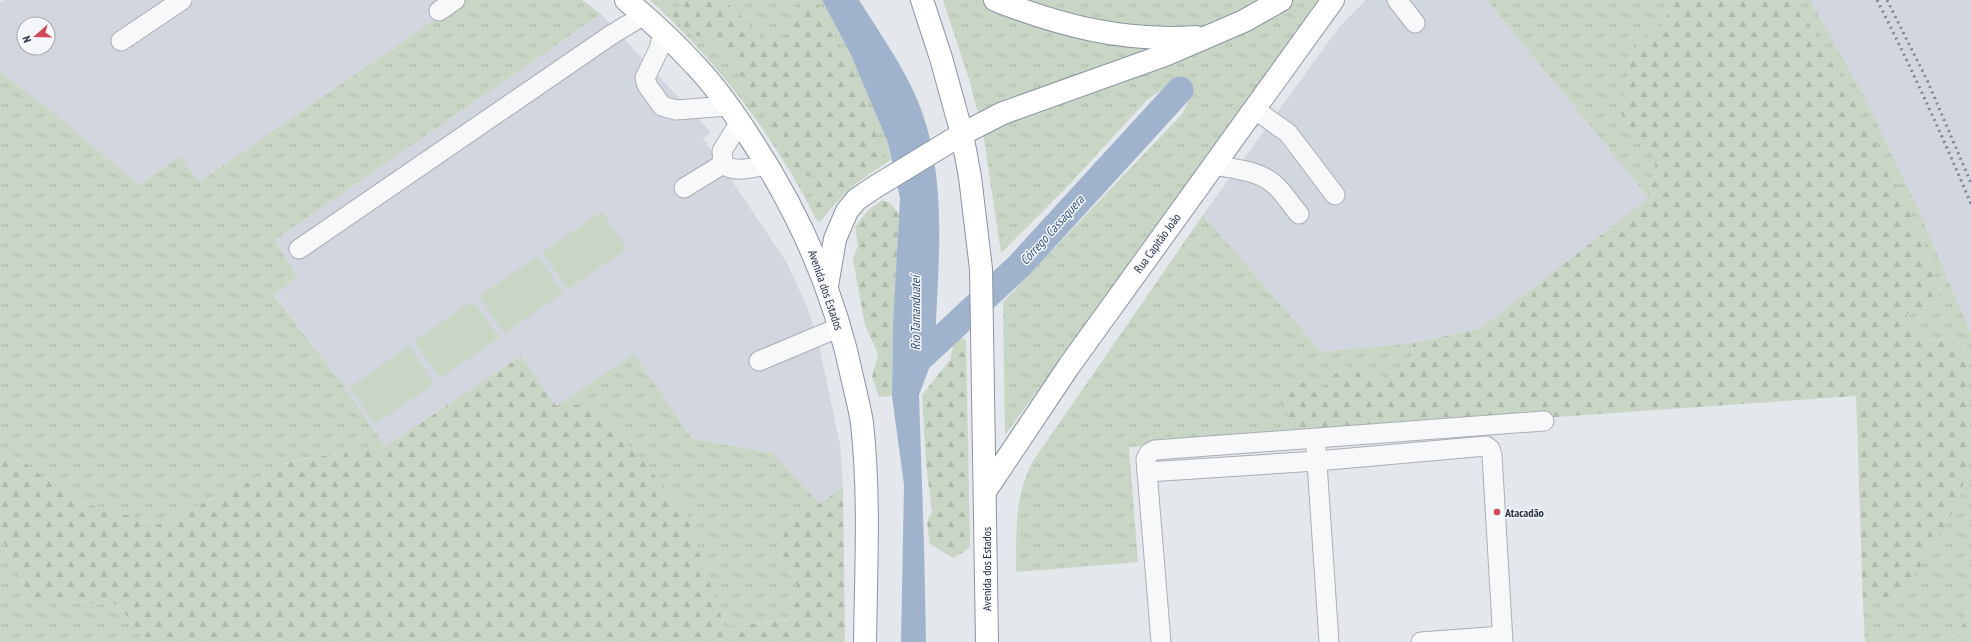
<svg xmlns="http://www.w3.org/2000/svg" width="1971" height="642" font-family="'PT Sans Narrow',sans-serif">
<defs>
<pattern id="grass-tufts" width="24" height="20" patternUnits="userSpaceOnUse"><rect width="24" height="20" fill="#c9d6c5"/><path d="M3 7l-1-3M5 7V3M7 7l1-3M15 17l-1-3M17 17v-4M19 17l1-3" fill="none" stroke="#adb8ab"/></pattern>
<pattern id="forest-firs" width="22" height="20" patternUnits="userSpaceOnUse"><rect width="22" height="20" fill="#c9d6c5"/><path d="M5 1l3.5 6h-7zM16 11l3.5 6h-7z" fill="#adb8ab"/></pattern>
</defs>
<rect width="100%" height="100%" fill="#e4e7ec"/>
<g fill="#d2d6de" fill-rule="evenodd">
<path d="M4,0H463L199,182L180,156L139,185L46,107L0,72V3ZM24,24H48V48H24Z"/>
<path d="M1366,0H1487L1649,198L1480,329L1413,343L1321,352L1203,215L1340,26Z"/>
<path d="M1810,0H1971V334L1919,211L1868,104Z"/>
<path d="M601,14L711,132L703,138L787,263L808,309L819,345L840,445L843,487L820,504L772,453L692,439L634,354L556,406L521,356L385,447L343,385L274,294L297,277L275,240Z"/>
</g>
<g fill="url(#grass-tufts)">
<path d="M463,0H582L601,14L275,240L297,277L274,295L343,385L385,447L295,460L159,524L76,501L25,463L0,452V72L46,107L139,185L180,156L199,182Z"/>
<path d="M650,0H822L851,55L888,143L891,160C861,177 841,195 820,222L816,219C774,136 719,63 650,0Z"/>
<path d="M943,0H1323L1005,435L1003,302L1183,113L1190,97L1171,83L1147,100L1066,188L1001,253L983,133L969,79Z"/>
<path d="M1487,0H1671L1665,23L1633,47L1621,113L1657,160L1649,198Z"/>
<path d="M1795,0H1810L1868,104L1919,211L1971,334V433L1965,391L1969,355L1953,337L1929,341L1905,322L1908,313L1934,304L1940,291L1912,216L1859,110Z"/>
<path d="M1203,215L1321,352L1413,343L1411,365L1385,379L1342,366L1302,435L1129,447L1138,562L1016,572C1017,530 1013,500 1033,461Z"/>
<path d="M634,354L692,439L772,453L820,504L773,537L800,593L789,620L725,627L685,511L556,406Z"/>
<path d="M1971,454V601L1957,642H1865L1863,604L1897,595L1958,503Z"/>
<path d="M0,536L32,601L118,604L146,642H0Z"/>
</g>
<g fill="url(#forest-firs)">
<path d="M684,0H710L728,4L766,40L794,34L798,5L816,2C844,50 875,108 884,164L853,185L836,201L820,222L816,219L812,211L819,195L813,175H797L784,153L783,144L766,113L751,107L744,97L741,75L718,39L691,35L669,13Z"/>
<path d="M1671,0H1795L1859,110L1912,216L1940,291L1934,304L1908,313L1905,322L1929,341L1953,337L1969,355L1965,391L1971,433V454L1958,503L1918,570L1897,595L1863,604L1856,396L1302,435L1280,402L1291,378L1323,390L1342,366L1385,379L1411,365L1413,343L1480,329L1649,198L1656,160L1621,113L1633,47L1665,23Z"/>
<path d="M883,200L891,204L899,214L893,324L892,396L879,397L872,377L878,354L865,325L853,259L858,246L855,227L869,209Z"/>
<path d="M959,337L966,340L970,547L962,553L953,558L930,544L927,523L932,511L926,463L922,395L950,360L954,343Z"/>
<path d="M521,356L556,406L594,404L685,511L725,627L789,620L800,593L773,537L843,487L845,642H146L118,604L32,601L0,536V452L25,463L76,501L159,524L295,460L385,447Z"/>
<path d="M1971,601V642H1957Z"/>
</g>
<g fill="#c9d6c5">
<path d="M602,212L627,249L568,289L542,252Z"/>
<path d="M538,256L563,293L504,333L479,296Z"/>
<path d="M473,301L499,338L440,378L414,341Z"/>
<path d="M409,346L434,384L375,424L350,387Z"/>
</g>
<path fill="#9fb4cc" d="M822,0H859C879,32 902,64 917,99C949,175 938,263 935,343L931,363L919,395L924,544L926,642H901L904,485L892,396L893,324L900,198L888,143L851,55Z"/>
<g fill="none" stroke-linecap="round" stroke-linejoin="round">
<path stroke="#9fb4cc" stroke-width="27" d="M916,362L1020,265L1180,90"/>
<defs>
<g id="minor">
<path d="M1397,0L1415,23"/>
<path d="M439,11L455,0"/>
<path d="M663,33L659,49L645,78L647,85L662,106L676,110L728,106"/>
<path d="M121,41L182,0"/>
<path d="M1254,109L1288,133L1335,195"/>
<path d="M740,122L722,151L723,164C735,174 753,167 768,165"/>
<path d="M1213,165C1233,169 1259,170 1275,185C1284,193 1291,205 1299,214"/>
<path d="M684,188L723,164"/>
<path d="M299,249L611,35L644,15"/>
<path d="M759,361L840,327"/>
<path d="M1316,448L1329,642"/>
<path d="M1147,472L1317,461L1486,446L1490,449L1492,455L1503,642"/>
<path d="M1161,642L1146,459L1149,453L1155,450L1544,421"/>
<path d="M1421,642L1502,636"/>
</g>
<g id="highway">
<path d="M626,0C650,20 673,41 694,64C716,87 735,114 752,141C801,216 835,293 853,381C856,395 860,409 862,423C870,496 866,569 865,642"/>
<path d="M922,0L941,58L962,134L970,177L981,269L987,642"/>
<path d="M995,0C1061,26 1124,42 1196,37"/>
<path d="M827,286L835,239L847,211L857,199L875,187L962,134L1003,113L1165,55L1244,21L1281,0"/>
<path d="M986,490L1069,366L1333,0"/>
</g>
</defs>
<use href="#minor" stroke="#a9aeb7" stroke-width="21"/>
<use href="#highway" stroke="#8b94a3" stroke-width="24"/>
<use href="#minor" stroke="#f7f8fa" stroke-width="19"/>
<use href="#highway" stroke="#fff" stroke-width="22"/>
<g stroke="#7d8696" stroke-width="3" stroke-dasharray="2 4" stroke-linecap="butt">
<path d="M1877,0C1911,67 1942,135 1971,204"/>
<path d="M1887,0L1927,80L1971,183"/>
</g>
</g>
<circle fill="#d1495b" stroke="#f4f6f9" stroke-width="1.5" cx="1497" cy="512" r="4"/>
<g text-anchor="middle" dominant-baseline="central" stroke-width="3" stroke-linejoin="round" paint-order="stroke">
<g font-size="12" fill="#2b3445" stroke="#f4f6f9">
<text transform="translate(1157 243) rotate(-54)">Rua Capitão João</text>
<text transform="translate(826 290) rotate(71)">Avenida dos Estados</text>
<text transform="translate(986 569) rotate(-90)">Avenida dos Estados</text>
</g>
<g font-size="12" font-weight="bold" fill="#2b3445" stroke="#f4f6f9" text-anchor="start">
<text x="1505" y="512">Atacadão</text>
</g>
<g font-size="13" font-style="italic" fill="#34527a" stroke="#f4f6f9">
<text transform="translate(1052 230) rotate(-48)">Córrego Cassaquera</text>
<text transform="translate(915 313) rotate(-90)">Rio Tamanduateí</text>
</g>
</g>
<g transform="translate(36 36) rotate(250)"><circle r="19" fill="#f4f6f9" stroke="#a4a8b1"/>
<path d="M0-3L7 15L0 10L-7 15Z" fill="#d1495b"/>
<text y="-6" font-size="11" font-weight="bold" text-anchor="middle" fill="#2b3445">N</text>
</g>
</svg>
